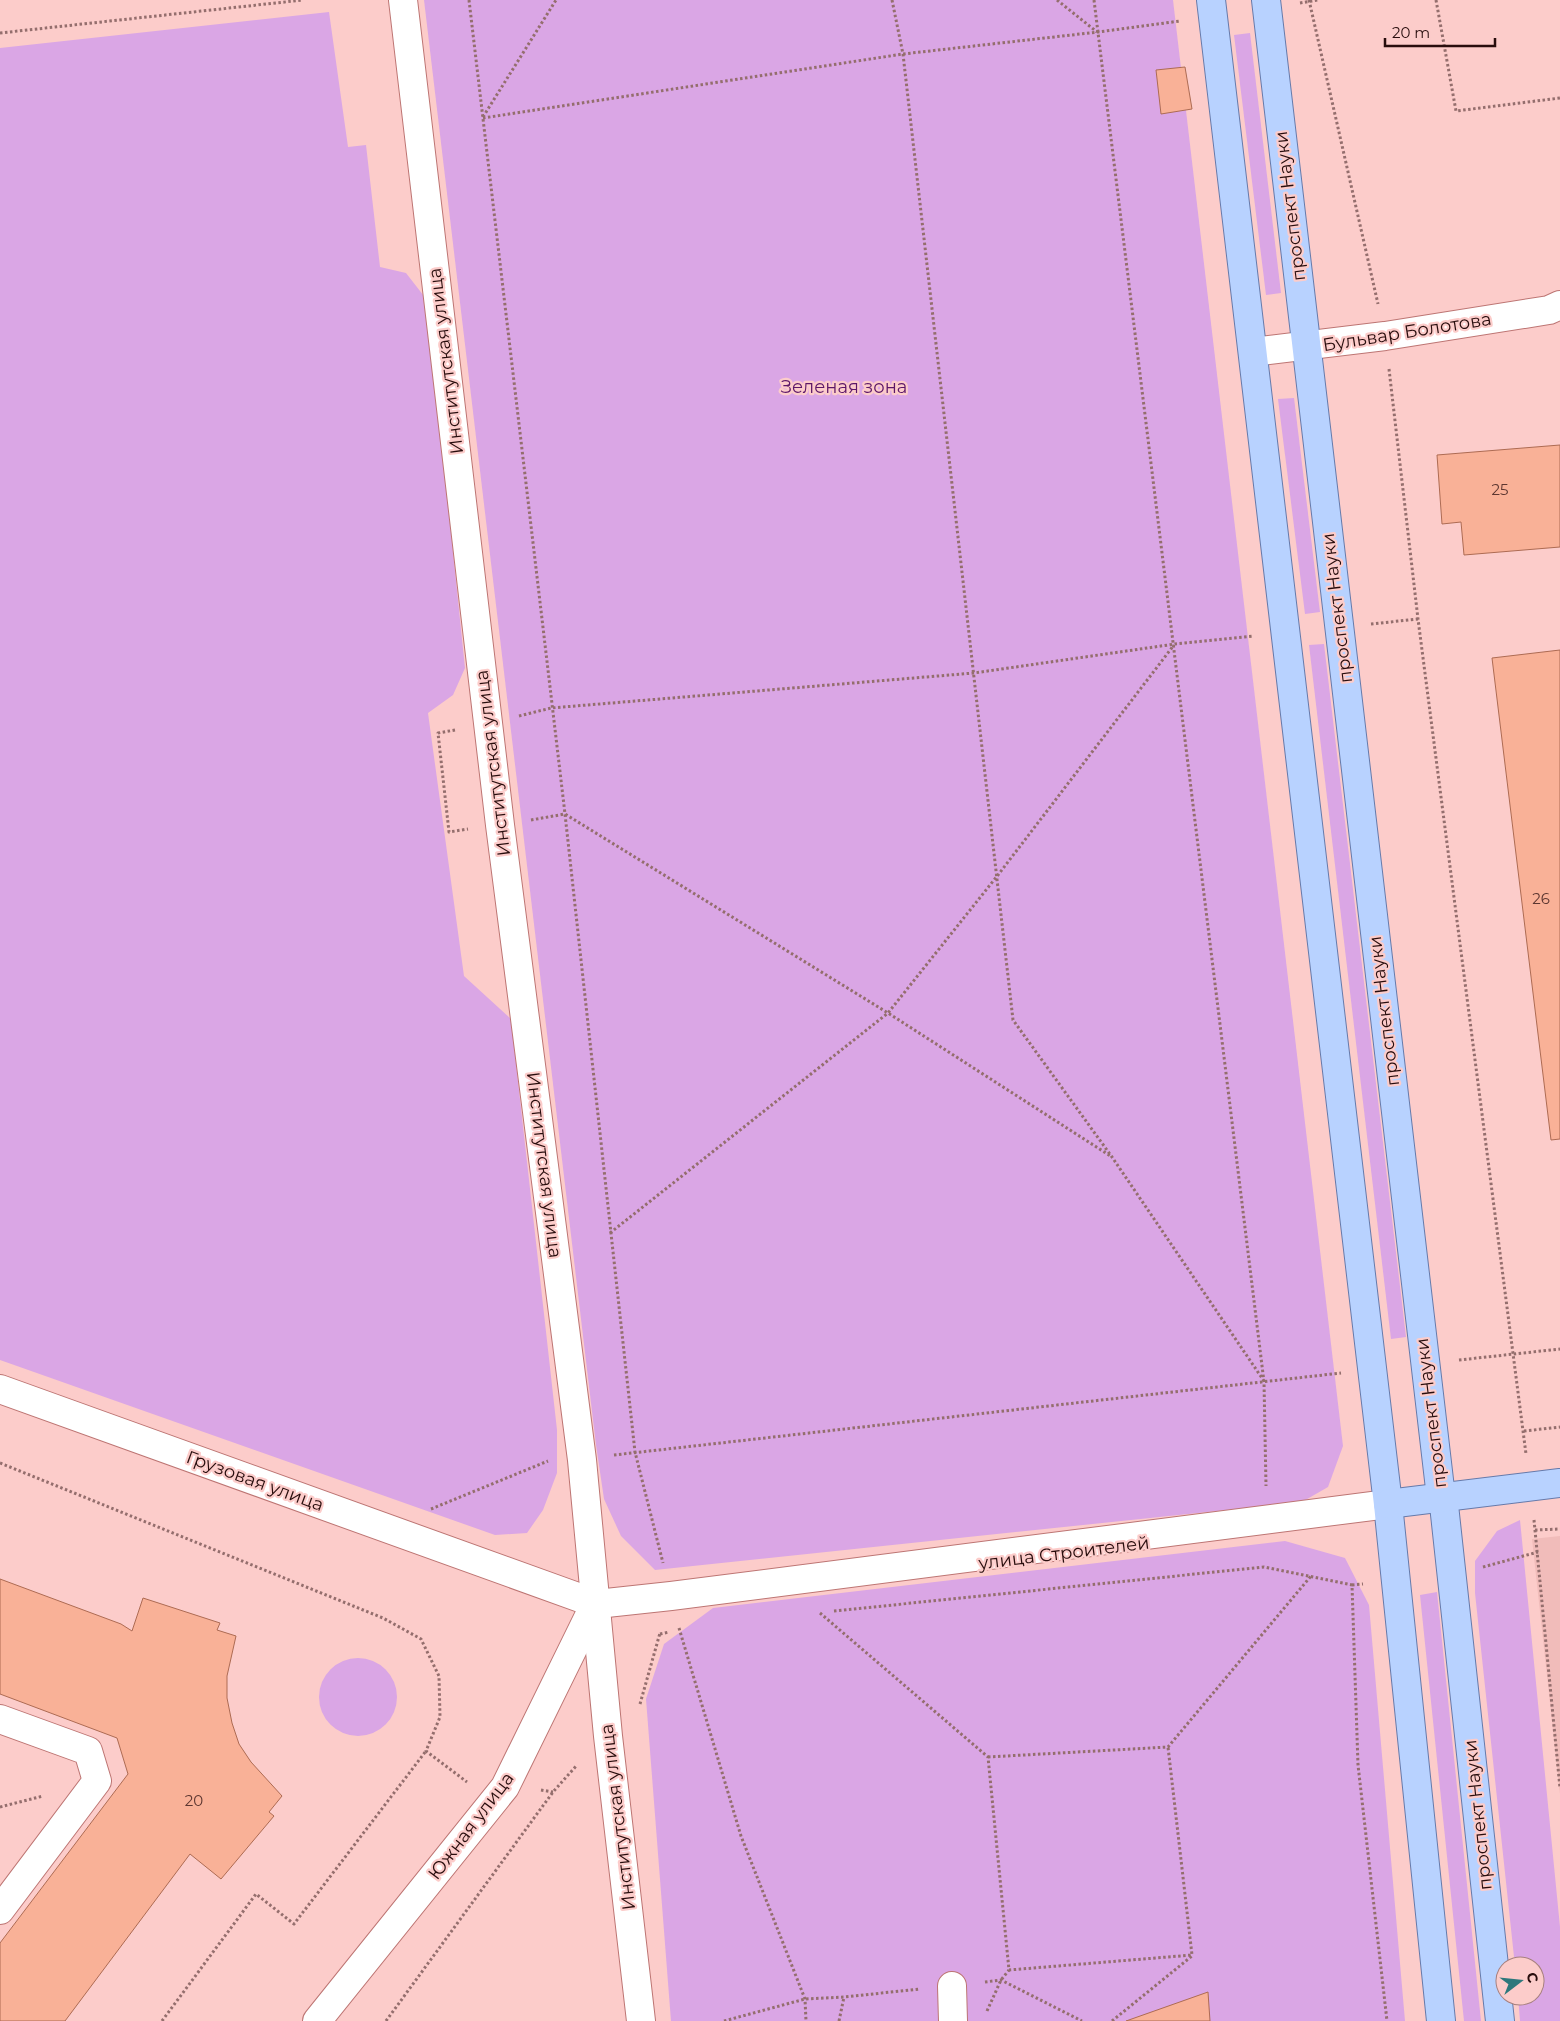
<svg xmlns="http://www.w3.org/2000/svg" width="1560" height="2021" font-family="Montserrat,sans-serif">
<rect width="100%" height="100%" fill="#fcccca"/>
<path fill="#f1bcba" d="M1560,1536V1794L1532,1539Z"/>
<g fill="#daa6e5">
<path d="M424,0H1173L1343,1446L1328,1487L1302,1502L655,1570L621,1536L604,1499L596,1445Z"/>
<path d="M329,12L348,147L366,145L380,267L406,273L427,300L465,668L453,695L428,713L464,976L511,1019L557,1430V1473L543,1510L527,1533L495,1535L0,1360V48Z"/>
<path d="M1250,33L1281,293L1266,295L1234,35Z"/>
<path d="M1294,398L1320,612L1305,614L1278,399Z"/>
<path d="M1324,644L1406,1337L1391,1339L1309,645Z"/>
<path d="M1520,1520L1560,1927V2021H1520L1518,1996H1535V1966H1515L1475,1593V1561L1497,1531Z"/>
<path d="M1285,1541L1345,1558L1369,1605L1405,2021H671L646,1699L664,1644L713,1608Z"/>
<path d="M1437,1592L1481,2021H1464L1420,1595Z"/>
<circle cx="358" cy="1697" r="39"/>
</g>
<g fill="#f9b197" stroke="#ad6b53">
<path d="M1185,67L1192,109L1161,114L1156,70Z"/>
<path d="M1560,445V547L1464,555L1461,522L1442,524L1437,455Z"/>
<path d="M1560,650V1139L1551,1140L1492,658Z"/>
<path d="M0,1579L121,1624L132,1631L143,1598L220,1623L217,1630L236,1636L227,1676V1698L232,1723L239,1744L251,1762L282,1796L269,1812L274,1816L221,1879L190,1854L65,2021H0V1943L128,1774L117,1738L0,1694Z"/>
<path d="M1208,1992L1210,2021H1126Z"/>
</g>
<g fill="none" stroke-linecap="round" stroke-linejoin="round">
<defs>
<g id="minor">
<path d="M403,0L500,825L582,1460L608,1736L641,2021"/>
<path d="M1253,352L1385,336L1549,310L1560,305"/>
<path d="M0,1389L597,1604L671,1596L1388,1504"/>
<path d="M0,1719L88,1751L97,1781L0,1910"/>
<path d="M952,1986L953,2021"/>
<path d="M317,2021L505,1787L592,1610L597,1604"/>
</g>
<g id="major">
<path d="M1211,0L1388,1504L1441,2021"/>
<path d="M1266,0L1441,1497L1444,1505L1500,2021"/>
<path d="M1388,1504L1560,1483"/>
</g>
</defs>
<use href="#minor" stroke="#bd7573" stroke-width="30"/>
<use href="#major" stroke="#667aaa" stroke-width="30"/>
<g stroke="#946e6d" stroke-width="3" stroke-dasharray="2.5 2.5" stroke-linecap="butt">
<path d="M469,0L565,814L635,1452L663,1563"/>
<path d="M892,0L903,54L1013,1020L1112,1157L1264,1381"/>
<path d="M1057,0L1097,32"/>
<path d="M1094,0L1264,1382L1266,1486"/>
<path d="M1309,0L1378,304"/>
<path d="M1436,0L1456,111L1560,98"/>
<path d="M1300,3L1318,0"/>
<path d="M0,33L303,0"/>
<path d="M483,117L556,0"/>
<path d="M483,118L903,54L1098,32L1180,21"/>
<path d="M1389,369L1418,619L1526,1454"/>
<path d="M1371,624L1418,619"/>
<path d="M519,716L551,708L974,673L1175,644L1253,636"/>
<path d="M455,730L438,733L449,832L468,829"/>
<path d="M531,820L565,814L888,1013L1112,1157"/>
<path d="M610,1233L888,1013L998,875L1174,645"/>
<path d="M1459,1360L1560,1349"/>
<path d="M1524,1431L1560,1427"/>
<path d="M614,1455L1341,1373"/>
<path d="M0,1463L383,1618L421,1639L439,1676L440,1717L426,1751L467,1782"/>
<path d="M431,1509L548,1461"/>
<path d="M1534,1520L1560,1788"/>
<path d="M1535,1530L1560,1529"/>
<path d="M1483,1567L1538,1552"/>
<path d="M1352,1585L1363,1584"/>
<path d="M834,1611L1264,1567L1352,1585L1358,1765L1387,2021"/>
<path d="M820,1613L988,1757L1009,1970L1192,1955L1168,1747"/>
<path d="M679,1628L741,1836L805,1999L806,2021"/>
<path d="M660,1634L669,1632"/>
<path d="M640,1704L660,1633"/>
<path d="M988,1757L1168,1747L1311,1576"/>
<path d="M541,1790L553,1792"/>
<path d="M0,1807L43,1796"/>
<path d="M985,1982L1001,1980L1082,2021"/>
<path d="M987,2011L1001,1980L1009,1970"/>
<path d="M162,2021L256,1894L294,1924L426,1751"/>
<path d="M386,2021L553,1792L577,1765"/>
<path d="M724,2021L805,1999L844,1997L920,1989"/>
<path d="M839,2021L844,1997"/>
<path d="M1112,2021L1192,1956"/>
</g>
<use href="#minor" stroke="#fff" stroke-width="28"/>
<use href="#major" stroke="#b8d2ff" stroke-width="28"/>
</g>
<g text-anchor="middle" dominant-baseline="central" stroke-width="4.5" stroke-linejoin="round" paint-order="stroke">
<g font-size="15" fill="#5c3630">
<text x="1500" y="489">25</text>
<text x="1541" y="898">26</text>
<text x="194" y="1800">20</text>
</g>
<g font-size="18" fill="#280d0d" stroke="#fcccca">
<text transform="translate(1290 206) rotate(-97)">проспект Науки</text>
<text transform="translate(1407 332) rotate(-9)">Бульвар Болотова</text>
<text transform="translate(446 361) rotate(-97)">Институтская улица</text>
<text transform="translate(1337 608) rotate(-97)">проспект Науки</text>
<text transform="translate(493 763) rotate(-97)">Институтская улица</text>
<text transform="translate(1384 1011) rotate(-97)">проспект Науки</text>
<text transform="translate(544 1165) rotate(83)">Институтская улица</text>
<text transform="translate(1431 1413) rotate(-97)">проспект Науки</text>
<text transform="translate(255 1481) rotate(20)">Грузовая улица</text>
<text transform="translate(1064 1553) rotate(-7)">улица Строителей</text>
<text transform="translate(1478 1815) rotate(-96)">проспект Науки</text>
<text transform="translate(618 1817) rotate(-97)">Институтская улица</text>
<text transform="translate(471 1826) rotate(-53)">Южная улица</text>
</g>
<g font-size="18" fill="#5c1668" stroke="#fcccca">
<text x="844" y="387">Зеленая зона</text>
</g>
</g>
<g transform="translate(1520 1981) rotate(74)"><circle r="24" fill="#fcccca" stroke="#a7807e"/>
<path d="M0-4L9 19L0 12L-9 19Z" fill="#2e787c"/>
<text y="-8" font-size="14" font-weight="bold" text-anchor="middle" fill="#280d0d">С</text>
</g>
<path d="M1385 38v8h110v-8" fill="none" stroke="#280d0d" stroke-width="2.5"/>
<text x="1392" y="38" font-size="15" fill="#280d0d" stroke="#fcccca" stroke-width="4" paint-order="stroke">20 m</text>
</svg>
